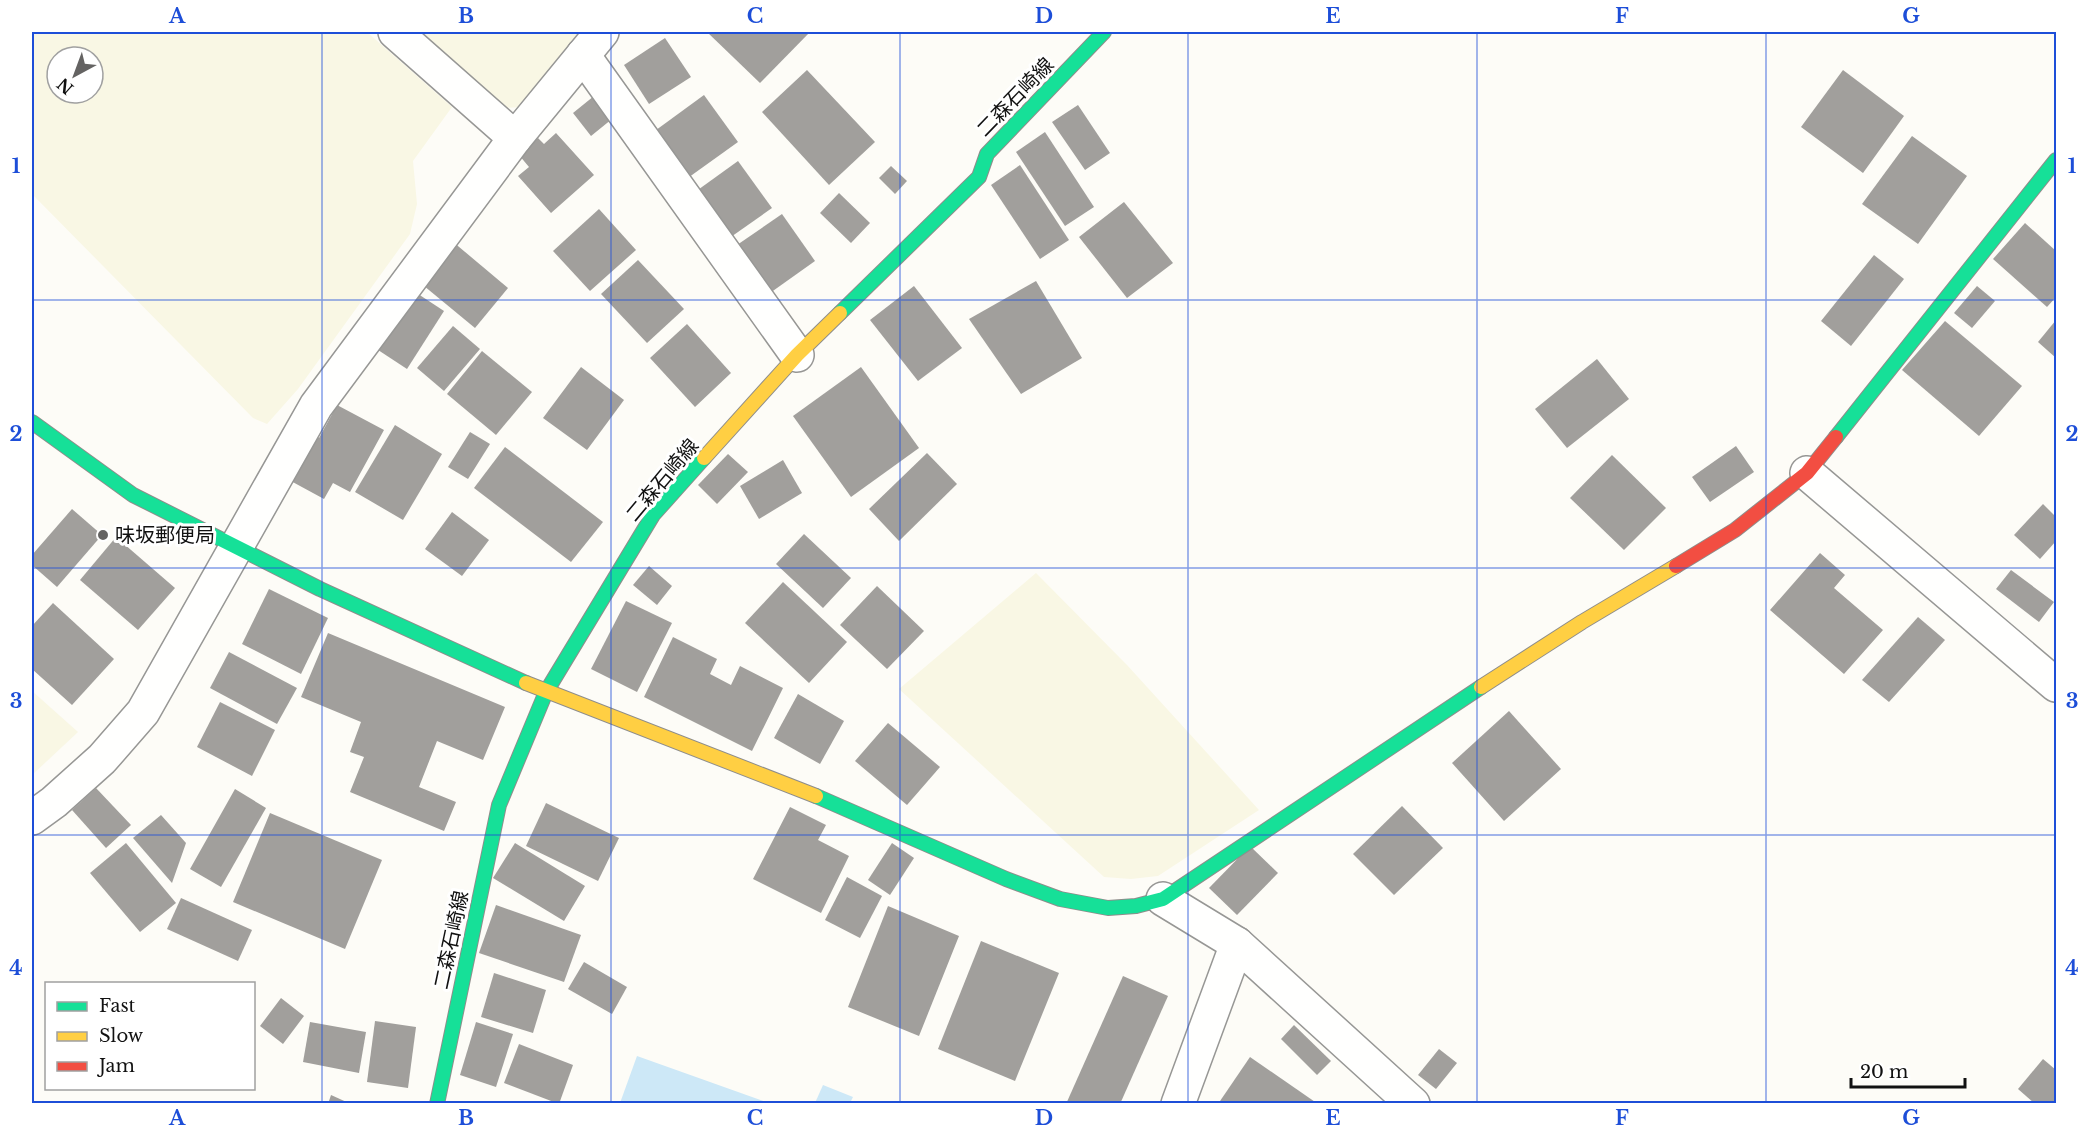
<svg xmlns="http://www.w3.org/2000/svg" width="2088" height="1135" font-family="'Libre Baskerville','Noto Sans JP',serif">
<rect width="100%" height="100%" fill="#fdfcf7"/>
<g fill="#f9f7e4" fill-rule="evenodd">
<path d="M32,32H367L452,107L413,161L417,204L410,234L298,389L267,424L253,418L32,194ZM57,57H93V93H57Z"/>
<path d="M413,32H586L524,107L501,108Z"/>
<path d="M1036,573L1127,665L1259,810L1158,876L1131,879L1104,877L899,689Z"/>
<path d="M32,691L78,732L32,775Z"/>
</g>
<g fill="#cde8f7">
<path d="M637,1056L769,1103H620Z"/>
<path d="M823,1085L853,1097L850,1103H815Z"/>
</g>
<g fill="#a19f9c">
<path d="M707,32H810L760,83Z"/>
<path d="M665,38L691,77L649,104L624,65Z"/>
<path d="M807,70L875,142L829,185L762,112Z"/>
<path d="M1843,70L1904,116L1863,173L1801,127Z"/>
<path d="M704,95L738,142L685,180L652,133Z"/>
<path d="M594,96L612,119L591,136L573,113Z"/>
<path d="M1078,105L1110,153L1085,170L1052,122Z"/>
<path d="M1045,132L1094,207L1065,226L1016,152Z"/>
<path d="M556,133L594,175L551,213L518,176L529,167L519,155L538,138L544,144Z"/>
<path d="M1912,136L1967,176L1918,244L1862,204Z"/>
<path d="M738,161L772,208L728,239L695,192Z"/>
<path d="M1020,165L1069,240L1040,259L991,185Z"/>
<path d="M891,166L907,181L895,194L879,178Z"/>
<path d="M839,193L870,223L851,243L820,213Z"/>
<path d="M1124,202L1173,263L1127,298L1079,237Z"/>
<path d="M599,209L636,250L590,291L553,251Z"/>
<path d="M782,214L815,261L770,293L737,245Z"/>
<path d="M2025,223L2056,251V297L2047,307L1993,259Z"/>
<path d="M452,241L508,288L475,328L418,281Z"/>
<path d="M1874,255L1904,279L1851,346L1821,321Z"/>
<path d="M638,260L684,309L647,343L601,294Z"/>
<path d="M1036,281L1082,358L1021,394L969,319Z"/>
<path d="M914,286L962,348L918,381L870,320Z"/>
<path d="M1977,286L1995,301L1972,328L1954,313Z"/>
<path d="M409,288L444,311L407,369L372,346Z"/>
<path d="M2056,320V358L2038,342Z"/>
<path d="M1945,321L2022,386L1979,436L1902,370Z"/>
<path d="M687,324L731,373L695,407L650,358Z"/>
<path d="M453,326L480,349L444,391L417,368Z"/>
<path d="M482,351L532,392L496,435L447,394Z"/>
<path d="M1597,359L1629,399L1567,448L1535,409Z"/>
<path d="M581,367L624,400L587,450L543,418Z"/>
<path d="M861,367L919,448L851,497L793,416Z"/>
<path d="M337,405L384,430L350,492L333,483L324,499L289,480L313,435L319,438Z"/>
<path d="M395,425L442,454L403,520L355,492Z"/>
<path d="M470,432L490,444L468,479L448,467Z"/>
<path d="M1736,446L1754,472L1710,502L1692,477Z"/>
<path d="M505,447L603,522L571,562L474,488Z"/>
<path d="M927,453L957,484L899,541L869,509Z"/>
<path d="M728,454L748,472L717,504L698,485Z"/>
<path d="M1612,455L1666,508L1624,550L1570,498Z"/>
<path d="M783,460L802,493L759,519L740,486Z"/>
<path d="M2043,504L2056,517V541L2040,559L2014,535Z"/>
<path d="M72,509L102,535L57,587L32,565V555Z"/>
<path d="M452,512L489,540L462,576L425,549Z"/>
<path d="M804,534L851,578L823,608L776,564Z"/>
<path d="M116,537L175,588L138,630L80,580Z"/>
<path d="M1820,553L1845,575L1834,588L1883,630L1844,674L1770,610Z"/>
<path d="M649,566L672,586L657,605L633,585Z"/>
<path d="M2011,570L2054,602L2039,622L1996,589Z"/>
<path d="M783,582L847,642L809,683L745,623Z"/>
<path d="M877,586L924,631L887,669L840,625Z"/>
<path d="M269,589L328,618L301,674L242,644Z"/>
<path d="M626,601L672,623L637,692L591,669Z"/>
<path d="M53,603L114,659L72,705L32,669V626Z"/>
<path d="M1918,617L1945,640L1889,702L1862,680Z"/>
<path d="M328,633L505,707L483,760L437,741L419,787L456,802L444,831L350,792L364,757L350,752L361,722L301,697Z"/>
<path d="M673,637L717,659L710,674L731,685L740,666L783,688L752,751L644,697Z"/>
<path d="M229,652L297,688L277,724L210,688Z"/>
<path d="M798,694L844,721L820,764L774,738Z"/>
<path d="M220,702L275,730L252,776L197,747Z"/>
<path d="M1509,711L1561,769L1504,821L1452,763Z"/>
<path d="M888,723L940,767L907,805L855,761Z"/>
<path d="M96,788L131,825L106,848L72,810Z"/>
<path d="M235,789L266,808L221,887L190,869Z"/>
<path d="M546,803L619,838L598,881L526,846Z"/>
<path d="M1402,806L1443,848L1394,895L1353,854Z"/>
<path d="M790,807L826,825L818,840L849,856L821,913L753,879Z"/>
<path d="M270,813L382,860L345,949L233,902Z"/>
<path d="M161,815L186,843L172,883L133,838Z"/>
<path d="M126,843L176,903L140,932L90,873Z"/>
<path d="M515,843L585,886L564,921L493,878Z"/>
<path d="M892,843L914,858L890,895L868,880Z"/>
<path d="M1250,846L1278,873L1237,915L1209,888Z"/>
<path d="M847,877L882,896L860,938L825,920Z"/>
<path d="M181,898L252,930L238,961L167,929Z"/>
<path d="M496,905L581,935L564,982L479,953Z"/>
<path d="M888,906L959,936L919,1036L848,1007Z"/>
<path d="M981,941L1059,973L1015,1081L938,1049Z"/>
<path d="M584,962L627,987L612,1014L568,989Z"/>
<path d="M494,973L546,990L533,1033L481,1017Z"/>
<path d="M1123,976L1168,996L1120,1104H1066Z"/>
<path d="M281,998L304,1016L283,1044L260,1026Z"/>
<path d="M375,1021L416,1027L408,1088L367,1082Z"/>
<path d="M310,1022L366,1032L359,1073L303,1062Z"/>
<path d="M476,1022L513,1034L496,1087L460,1075Z"/>
<path d="M1294,1025L1331,1061L1317,1075L1281,1039Z"/>
<path d="M519,1044L573,1065L559,1104L504,1083Z"/>
<path d="M1439,1049L1457,1063L1436,1089L1418,1075Z"/>
<path d="M1250,1057L1318,1104H1218Z"/>
<path d="M2043,1059L2056,1070V1100L2053,1104H2035L2018,1089Z"/>
<path d="M331,1095L351,1104H328Z"/>
</g>
<g fill="none" stroke-linecap="round" stroke-linejoin="round">
<defs>
<g id="street">
<path d="M395,32L515,138"/>
<path d="M583,55L797,355"/>
<path d="M1807,473L2056,685"/>
<path d="M32,818L54,802L102,759L143,712L316,406L515,138L602,32"/>
<path d="M1163,899L1237,944L1413,1104"/>
<path d="M1178,1104L1237,944"/>
</g>
<g id="fast">
<path d="M840,313L979,177L987,154L1104,32"/>
<path d="M32,422L133,495L320,589L526,683"/>
<path d="M1836,437L2056,160"/>
<path d="M816,796L1006,879L1060,899L1108,908L1136,906L1163,899L1481,687"/>
<path d="M437,1104L499,805L546,692L653,515L704,458"/>
</g>
<g id="slow">
<path d="M704,458L797,355L840,313"/>
<path d="M526,683L816,796"/>
<path d="M1481,687L1582,622L1676,566"/>
</g>
<path id="jam" d="M1676,566L1735,530L1807,473L1836,437"/>
</defs>
<use href="#street" stroke="#979795" stroke-width="36"/>
<use href="#fast" stroke="#8e8d8b" stroke-width="16"/>
<use href="#slow" stroke="#8e8d8b" stroke-width="16"/>
<use href="#jam" stroke="#8e8d8b" stroke-width="16"/>
<use href="#street" stroke="#fffffe" stroke-width="33"/>
<use href="#fast" stroke="#16e098" stroke-width="14"/>
<use href="#slow" stroke="#ffcf43" stroke-width="14"/>
<use href="#jam" stroke="#f24e42" stroke-width="14"/>
</g>
<path fill="none" stroke="#1d4ed8" stroke-width="1.5" stroke-opacity="0.55" d="M322,32V1104M611,32V1104M900,32V1104M1188,32V1104M1477,32V1104M1766,32V1104M32,300H2056M32,568H2056M32,835H2056"/>
<circle fill="#646362" stroke="#fff" stroke-width="2" cx="103" cy="535" r="6"/>
<g text-anchor="middle" dominant-baseline="central" stroke-width="6" stroke-linejoin="round" paint-order="stroke">
<g font-size="20" fill="#111" stroke="#fff">
<text transform="translate(1015 97) rotate(-46)">二森石崎線</text>
<text transform="translate(662 480) rotate(-50)">二森石崎線</text>
<text transform="translate(451 940) rotate(-78)">二森石崎線</text>
</g>
<g font-size="20" fill="#111" stroke="#fff" text-anchor="start">
<text x="115" y="535">味坂郵便局</text>
</g>
</g>
<rect width="2088" height="1135" fill="none" stroke="#ffffff" stroke-width="66"/>
<rect x="45" y="982" width="210" height="108" fill="#ffffff" stroke="#a0a0a0" stroke-width="1.5"/>
<rect x="57" y="1002" width="30" height="9" fill="#16e098" stroke="#a0a0a0" stroke-width="1.5"/>
<text x="99" y="1012" font-size="18" fill="#111111">Fast</text>
<rect x="57" y="1032" width="30" height="9" fill="#ffcf43" stroke="#a0a0a0" stroke-width="1.5"/>
<text x="99" y="1042" font-size="18" fill="#111111">Slow</text>
<rect x="57" y="1062" width="30" height="9" fill="#f24e42" stroke="#a0a0a0" stroke-width="1.5"/>
<text x="99" y="1072" font-size="18" fill="#111111">Jam</text>
<g transform="translate(75 75) rotate(221)"><circle r="28" fill="#ffffff" stroke="#a0a0a0" stroke-width="1.5"/>
<path d="M0-4.5L10 22L0 15L-10 22Z" fill="#646362"/>
<text y="-9" font-size="16" font-weight="bold" text-anchor="middle" fill="#111111">N</text>
</g>
<path d="M1851 1078v9h114v-9" fill="none" stroke="#111111" stroke-width="3"/>
<text x="1860" y="1078" font-size="18" fill="#111111" stroke="#ffffff" stroke-width="4.5" paint-order="stroke">20 m</text>
<rect x="33" y="33" width="2022" height="1069" fill="none" stroke="#1d4ed8" stroke-width="2"/>
<g font-size="20" text-anchor="middle" font-weight="bold" fill="#1d4ed8">
<text x="177" y="23">A</text>
<text x="466" y="23">B</text>
<text x="755" y="23">C</text>
<text x="1044" y="23">D</text>
<text x="1333" y="23">E</text>
<text x="1622" y="23">F</text>
<text x="1911" y="23">G</text>
<text x="16" y="173">1</text>
<text x="2072" y="173">1</text>
<text x="16" y="441">2</text>
<text x="2072" y="441">2</text>
<text x="16" y="708">3</text>
<text x="2072" y="708">3</text>
<text x="16" y="975">4</text>
<text x="2072" y="975">4</text>
<text x="177" y="1125">A</text>
<text x="466" y="1125">B</text>
<text x="755" y="1125">C</text>
<text x="1044" y="1125">D</text>
<text x="1333" y="1125">E</text>
<text x="1622" y="1125">F</text>
<text x="1911" y="1125">G</text>
</g>
</svg>
